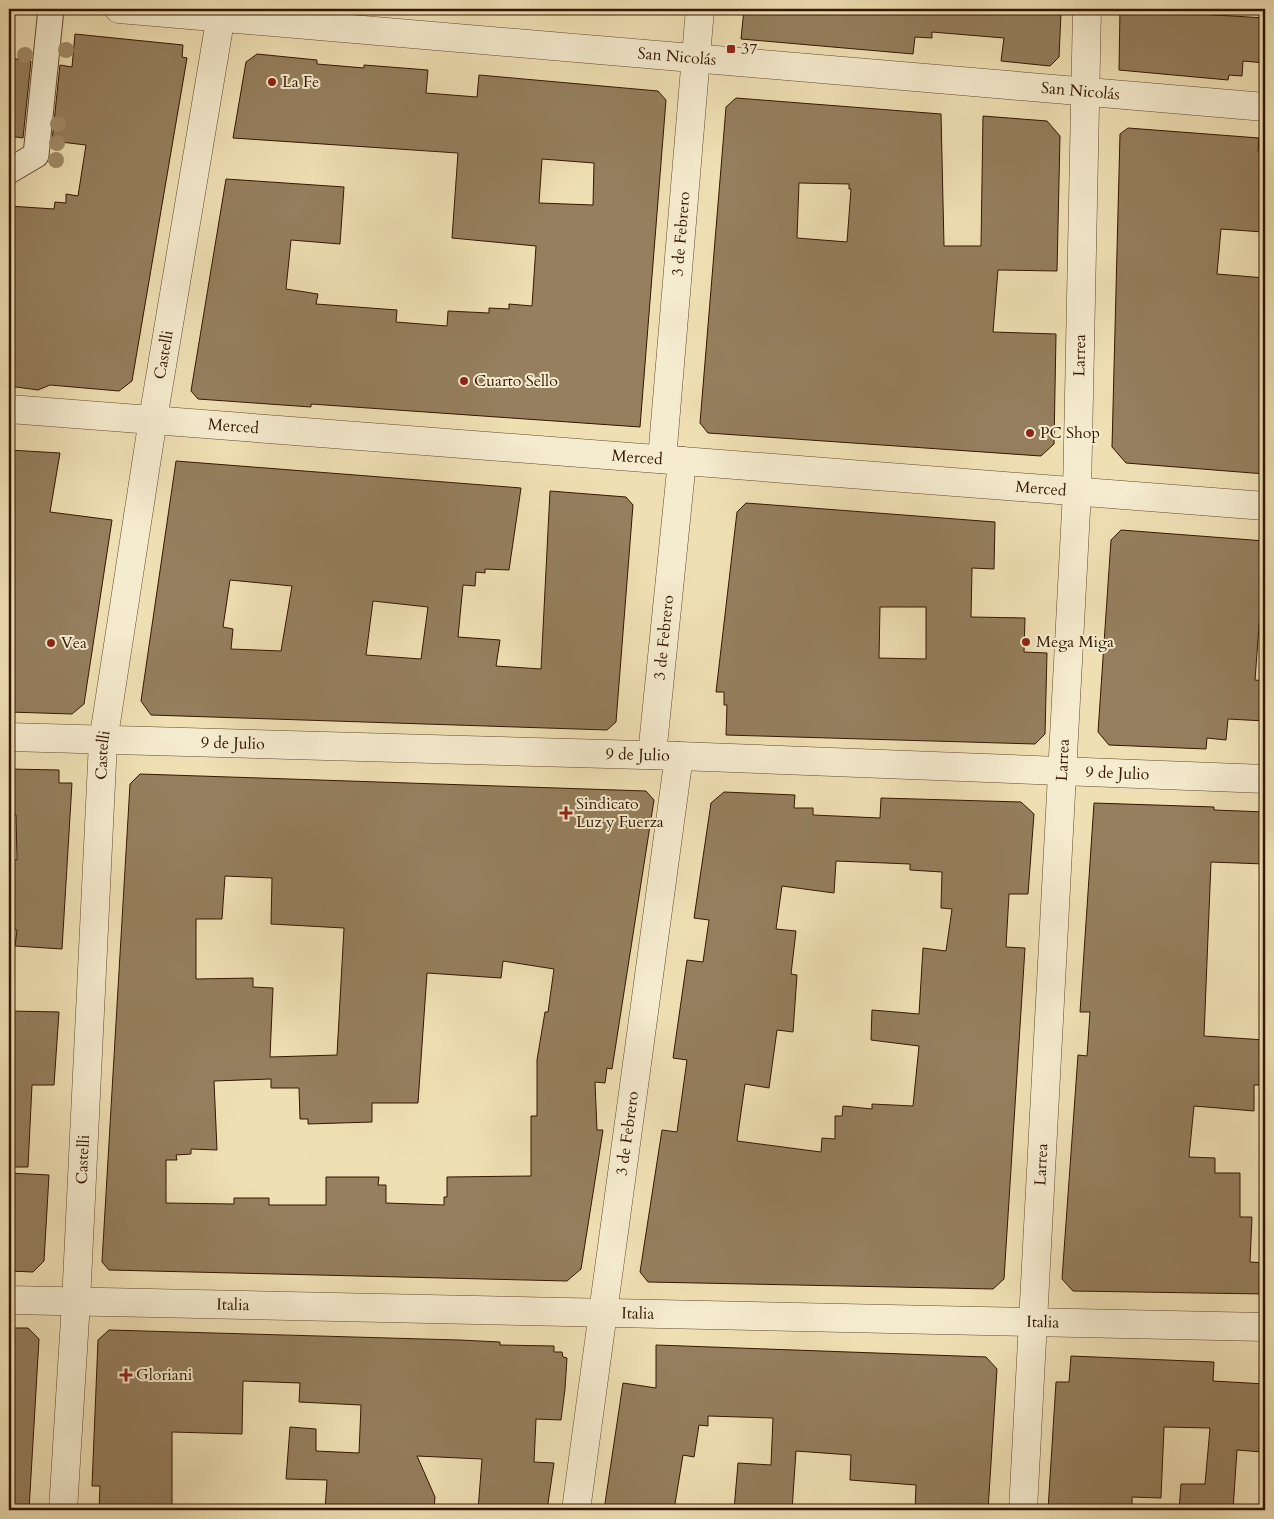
<svg xmlns="http://www.w3.org/2000/svg" width="1274" height="1519" font-family="Cardo,serif">
<rect width="100%" height="100%" fill="#efe0b4"/>
<filter id="stains"><feTurbulence type="fractalNoise" baseFrequency=".004" numOctaves="4"/><feColorMatrix values="0 0 0 0 .2 0 0 0 0 .09 0 0 0 0 .02 0 0 0 .5 -.17"/></filter>
<radialGradient id="worn" r=".72"><stop offset=".6" stop-color="#630" stop-opacity="0"/><stop offset="1" stop-color="#630" stop-opacity=".3"/></radialGradient>
<g fill="#957f5e" stroke="#341601" fill-rule="evenodd">
<path d="M744,9H1037V12L1061,13L1059,57L1050,66L1001,61L1004,38L932,32V38L915,37L913,54L741,39Z"/>
<path d="M1120,9H1174V12L1183,13L1265,18V63L1243,61L1242,76L1229,75L1228,80L1119,70Z"/>
<path d="M75,34L183,45L182,57L187,58L132,381L119,391L50,385L38,390L9,386V206L54,209L55,202L66,203V194L78,196L86,145L52,141L60,65L72,67Z"/>
<path d="M257,54L317,60V64L364,68V65L428,70L426,93L477,97L479,75L658,91L666,100L640,427L311,404V407L198,399L191,391L226,179L344,187L340,244L291,240L286,289L318,294L316,304L397,310L396,322L447,326L448,311L489,313V308L509,309V304L532,306L536,246L452,238L458,153L233,138L246,62ZM542,159L594,163L593,205L539,203Z"/>
<path d="M9,58L31,61L23,138L9,136Z"/>
<path d="M736,98L941,114L944,246H981L983,116L1047,121L1060,136L1057,271L998,270L993,332L1056,334L1054,444L1041,456L708,433L700,423L726,107ZM799,183L849,184V189H851L847,242L797,238Z"/>
<path d="M1128,128L1259,138L1258,151H1265L1263,232L1221,229L1217,274L1265,278V474L1126,463L1112,447L1120,134Z"/>
<path d="M9,450L60,453L50,512L112,520L84,704L72,714L9,712Z"/>
<path d="M176,461L521,488L509,570L485,569V573L476,572L475,586L463,585L458,637L500,640L496,666L541,669L550,491L626,497L633,505L616,722L607,730L151,715L141,701ZM230,580L292,586L281,651L231,649L233,629L223,627ZM373,601L428,607L421,659L366,655Z"/>
<path d="M746,503L995,522L994,569L972,568L971,617L1025,618L1024,652L1047,653L1045,734L1035,744L726,735L727,705H724V692H716L737,512ZM880,607H926V659L879,658Z"/>
<path d="M1121,530L1265,541V573H1263L1255,680L1265,681V721L1228,719L1226,740L1207,738L1206,749L1109,745L1098,732L1111,540Z"/>
<path d="M9,769L59,770V783H72L62,949L15,946L17,930L12,929L14,910H9V860H17L16,815L9,814Z"/>
<path d="M140,774L646,791L654,800L612,1069L607,1068L605,1083L595,1082L597,1130H603L581,1269L567,1281L109,1270L102,1262L130,784ZM225,876L272,878L271,924L344,928L337,1055L270,1057L273,988L253,987V978L196,979V919H222ZM503,961L554,969L548,1012H545L537,1060V1116H531V1176L447,1177V1197H444V1205L386,1203V1185H378L379,1177H326V1205H269V1198H234V1204L166,1203V1160H177L176,1155L191,1154V1149L217,1150L214,1081L271,1079V1088H299L300,1119H308V1124L372,1122V1103H418L427,973L501,978Z"/>
<path d="M724,792L795,795L794,808H813V815L880,818L881,798L1021,802L1034,814L1028,894H1009L1006,947L1025,948L1004,1279L993,1289L648,1282L640,1272L662,1130L677,1132L687,1060L673,1058L687,960L703,962L709,920L694,918L711,803ZM836,861L910,864V870L942,872L941,908L952,909L946,951L923,948L919,1014L872,1010L871,1040L919,1046L913,1106L872,1104V1109L843,1106L842,1116H835V1139L822,1138L821,1152L737,1141L745,1084L769,1088L777,1030L793,1032L797,975L791,974L796,931L776,929L782,886L834,893Z"/>
<path d="M1094,803L1214,807V810L1265,812L1264,864L1211,862L1204,1036L1265,1040V1085H1254V1111L1194,1106L1189,1157L1215,1158V1173H1240V1217H1252L1250,1262L1265,1263L1264,1294L1073,1291L1062,1279L1078,1055L1087,1056L1090,1012H1080Z"/>
<path d="M9,1011L59,1012L54,1085H32L28,1167H9Z"/>
<path d="M9,1173L49,1175L44,1261L33,1272L9,1271Z"/>
<path d="M9,1328H28L39,1339L29,1510H9Z"/>
<path d="M109,1330L459,1340L500,1342V1345L554,1346V1352H562L563,1357L567,1358L565,1389L561,1420L536,1419L534,1462L554,1463L547,1510H478L482,1459L417,1456L435,1497L434,1510L360,1508V1510H325L327,1480L286,1479L290,1427L316,1429V1451L359,1453L361,1405L299,1402L300,1383L243,1381L242,1434L172,1432V1510H99L100,1486H92L98,1340Z"/>
<path d="M656,1345L986,1357L997,1369L988,1510H915L916,1485L850,1480L851,1455L796,1451L792,1510H734L738,1463L771,1465L773,1418L708,1416V1426L699,1425L694,1457L683,1455L674,1510H604L623,1383L656,1388Z"/>
<path d="M1071,1356L1214,1362L1213,1381L1265,1384V1427L1262,1452L1237,1450L1233,1510H1179L1181,1484H1205L1210,1428L1164,1427L1161,1498L1132,1497V1510H1048L1056,1382H1069Z"/>
</g>
<g fill="none" stroke-linecap="round" stroke-linejoin="round">
<defs>
<path id="pedestrian" d="M9,171L36,155L51,9"/>
<g id="minor">
<path id="s1" d="M119,9L1265,107"/>
<path id="s2" d="M662,459L700,9"/>
<path id="s3" d="M9,737L679,756L1265,779"/>
<path id="s4" d="M652,755L682,461"/>
<path id="s5" d="M9,1300L1265,1327"/>
<path id="s6" d="M63,1510L76,1302L103,742L153,419L222,9"/>
<path id="s7" d="M576,1510L679,756"/>
<path id="s8" d="M1023,1510L1077,492L1087,9"/>
</g>
<g id="tertiary">
<path id="s9" d="M9,409L1265,506"/>
</g>
</defs>
<use href="#pedestrian" stroke="#63482e" stroke-width="27"/>
<use href="#minor" stroke="#63482e" stroke-width="29"/>
<use href="#tertiary" stroke="#63482e" stroke-width="29"/>
<use href="#pedestrian" stroke="#f5ebce" stroke-width="25"/>
<use href="#minor" stroke="#f5ebce" stroke-width="28"/>
<use href="#tertiary" stroke="#f5ebce" stroke-width="28"/>
</g>
<g fill="#a18c6a">
<circle cx="66" cy="50" r="8"/>
<circle cx="25" cy="55" r="8"/>
<circle cx="58" cy="124" r="8"/>
<circle cx="57" cy="143" r="8"/>
<circle cx="56" cy="160" r="8"/>
</g>
<g fill="#8f2418" stroke="#f5ebce" stroke-width="2">
<rect x="726" y="44" width="10" height="10" rx="2.5"/>
<circle cx="272" cy="82" r="5"/>
<circle cx="464" cy="381" r="5"/>
<circle cx="1030" cy="433" r="5"/>
<circle cx="1026" cy="642" r="5"/>
<circle cx="51" cy="643" r="5"/>
<path d="M563.5 805.5h5v5h5v5h-5v5h-5v-5h-5v-5h5z"/>
<path d="M123.5 1367.5h5v5h5v5h-5v5h-5v-5h-5v-5h5z"/>
</g>
<g text-anchor="middle" dominant-baseline="central" stroke-width="4" stroke-linejoin="round" paint-order="stroke">
<g font-size="16" fill="#341601" stroke="#f5ebce" text-anchor="start">
<text x="741" y="49">37</text>
<text x="282" y="82">La Fe</text>
<text x="474" y="381">Cuarto Sello</text>
<text x="1040" y="433">PC Shop</text>
<text x="1036" y="642">Mega Miga</text>
<text x="61" y="643">Vea</text>
<text x="576" y="804">Sindicato<tspan x="576" dy="18">Luz y Fuerza</tspan></text>
<text x="136" y="1375">Gloriani</text>
</g>
<g font-size="16" fill="#341601" stroke="#f5ebce">
<text stroke="none"><textPath href="#s1" startOffset="560">San Nicolás</textPath></text>
<text stroke="none"><textPath href="#s1" startOffset="965">San Nicolás</textPath></text>
<text stroke="none"><textPath href="#s2" startOffset="226">3 de Febrero</textPath></text>
<text stroke="none"><textPath href="#s6" startOffset="1161">Castelli</textPath></text>
<text stroke="none"><textPath href="#s8" startOffset="1156">Larrea</textPath></text>
<text stroke="none"><textPath href="#s9" startOffset="225">Merced</textPath></text>
<text stroke="none"><textPath href="#s9" startOffset="630">Merced</textPath></text>
<text stroke="none"><textPath href="#s9" startOffset="1035">Merced</textPath></text>
<text stroke="none"><textPath href="#s4" startOffset="118">3 de Febrero</textPath></text>
<text stroke="none"><textPath href="#s3" startOffset="224">9 de Julio</textPath></text>
<text stroke="none"><textPath href="#s6" startOffset="756">Castelli</textPath></text>
<text stroke="none"><textPath href="#s3" startOffset="629">9 de Julio</textPath></text>
<text stroke="none"><textPath href="#s8" startOffset="751">Larrea</textPath></text>
<text stroke="none"><textPath href="#s3" startOffset="1109">9 de Julio</textPath></text>
<text stroke="none"><textPath href="#s7" startOffset="380">3 de Febrero</textPath></text>
<text stroke="none"><textPath href="#s6" startOffset="351">Castelli</textPath></text>
<text stroke="none"><textPath href="#s8" startOffset="346">Larrea</textPath></text>
<text stroke="none"><textPath href="#s5" startOffset="224">Italia</textPath></text>
<text stroke="none"><textPath href="#s5" startOffset="629">Italia</textPath></text>
<text stroke="none"><textPath href="#s5" startOffset="1034">Italia</textPath></text>
</g>
</g>
<rect width="1274" height="1519" fill="none" stroke="#efe0b4" stroke-width="30"/>
<rect x="10" y="10" width="1254" height="1499" fill="none" stroke="#341601" stroke-width="2.5"/>
<rect x="15" y="15" width="1244" height="1489" fill="none" stroke="#341601"/>
<rect width="100%" height="100%" filter="url(#stains)"/>
<rect width="100%" height="100%" fill="url(#worn)"/>
</svg>
